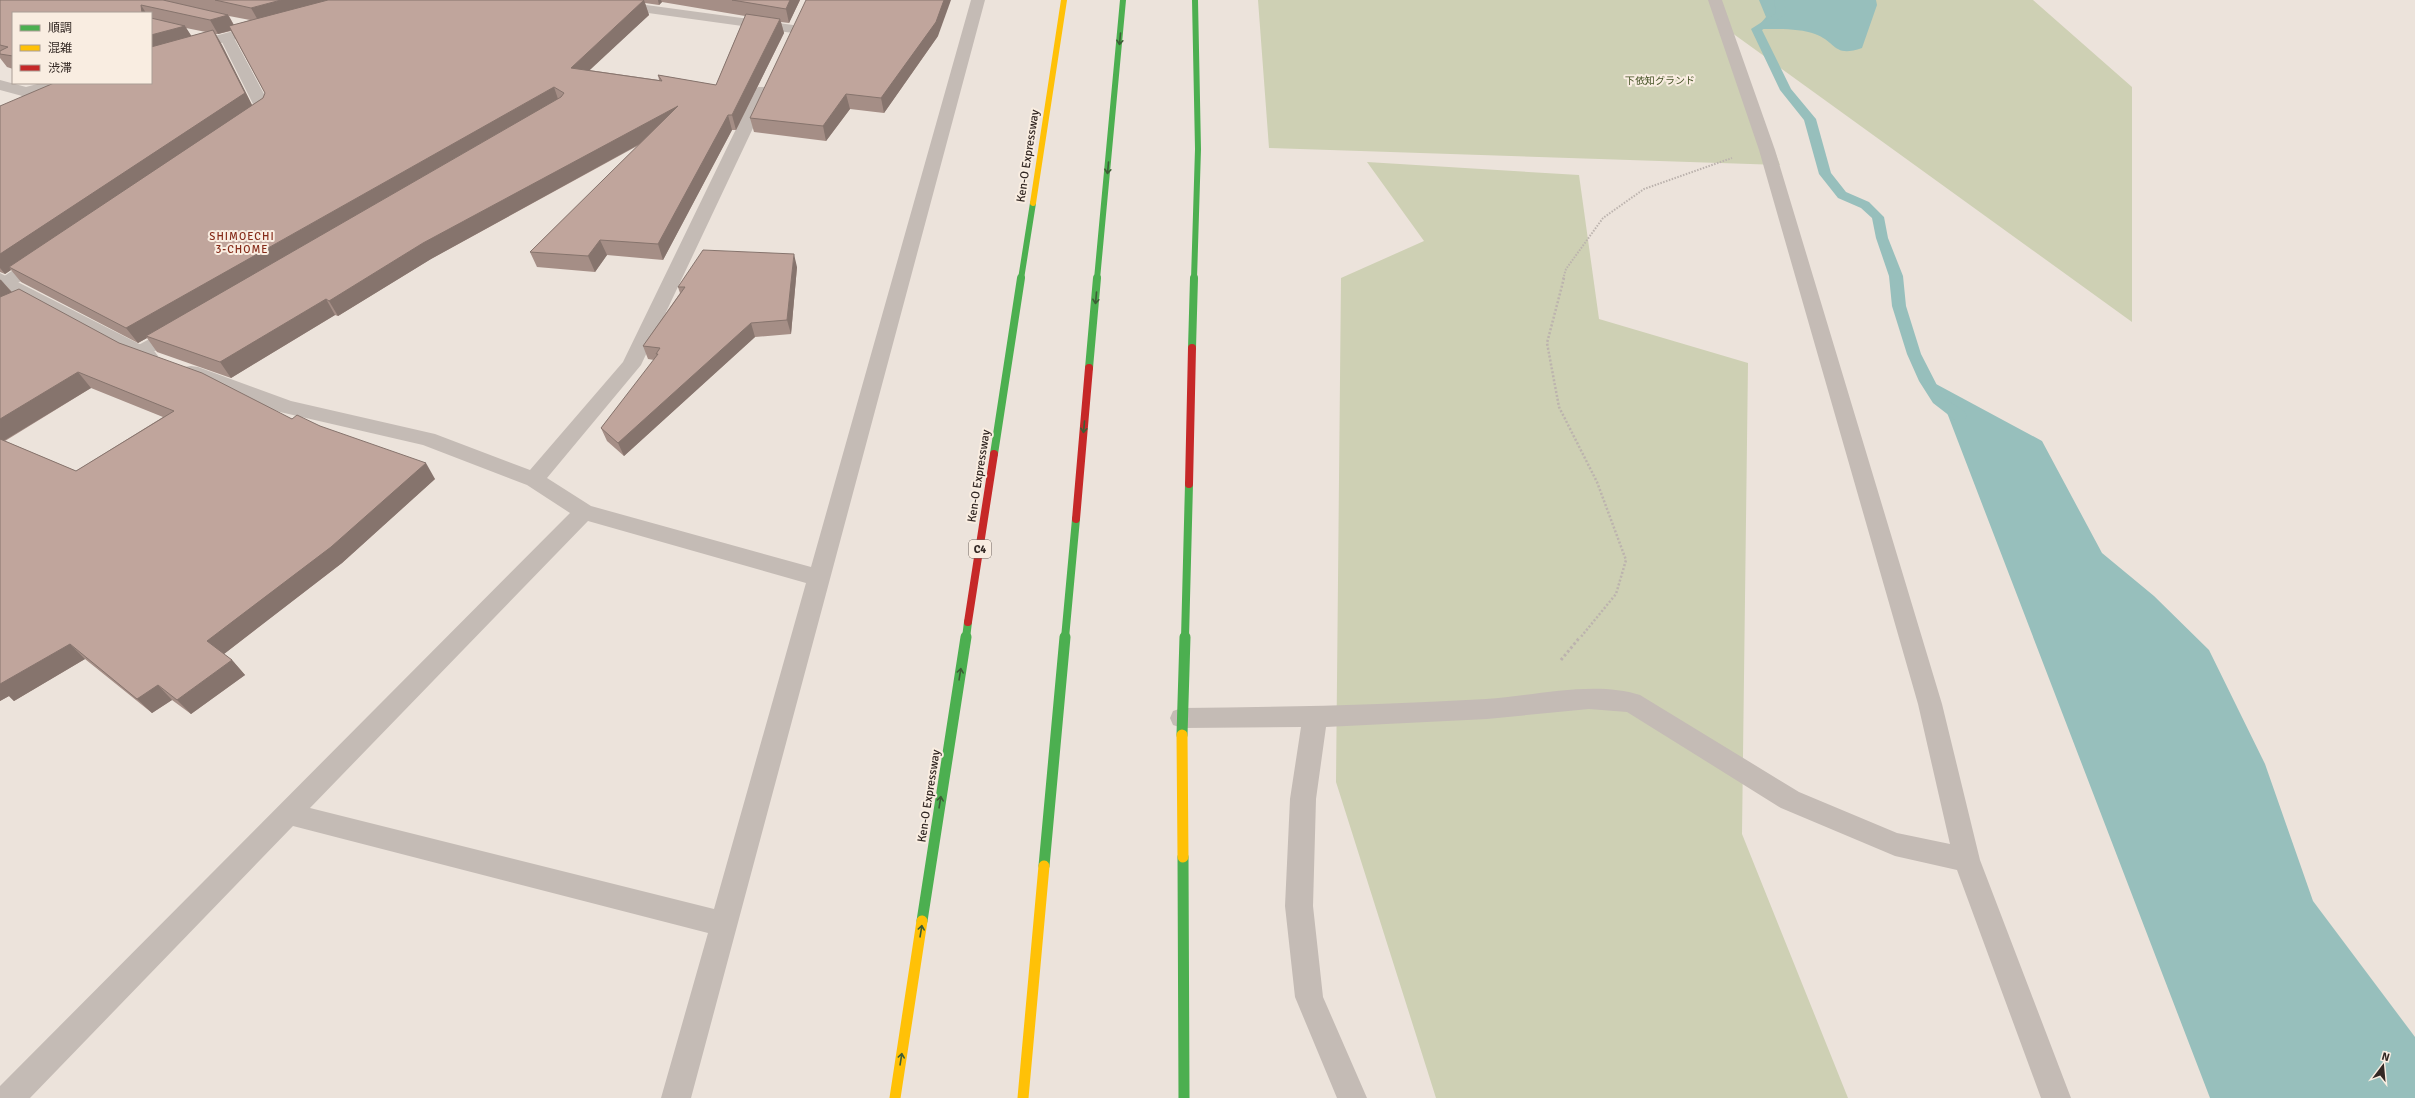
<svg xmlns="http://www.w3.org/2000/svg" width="2415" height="1098" font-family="Signika,'Noto Sans JP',sans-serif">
<rect width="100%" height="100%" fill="#ece3db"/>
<g fill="#ced0b4">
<path d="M1258,0H2033L2132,87V322L1728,30L1780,165L1269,148Z"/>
<path d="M1367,162L1579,175L1599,319L1748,363L1742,834L1848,1098H1436L1336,782L1341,278L1424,241Z"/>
</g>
<g fill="#97bfbc">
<path d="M1759,0H1876L1877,5L1862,48C1833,58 1837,42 1815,34C1800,28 1773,29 1756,29L1766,17Z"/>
<path d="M1936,384L2042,441L2102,553L2154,596L2209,650L2265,764L2313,901L2415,1037V1098H2210Z"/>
</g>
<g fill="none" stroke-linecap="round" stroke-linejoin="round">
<path fill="#97bfbc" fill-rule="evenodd" d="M1774,0H1784L1786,14L1762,30L1791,89L1816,119L1831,173L1846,192L1869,202L1884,217L1888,238L1903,276L1906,306L1921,354L1943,397L1965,412L1967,416L1965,420H1955L1933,403L1919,381L1907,354L1892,306L1889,276L1876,238L1872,218L1861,208L1838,198L1819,174L1804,120L1780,90L1751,29L1776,13Z"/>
<path stroke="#bcb3ae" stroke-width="2" stroke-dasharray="1.5 1.5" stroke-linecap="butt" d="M1563,279L1566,269L1603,218L1644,189L1732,158"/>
<path stroke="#bcb3ae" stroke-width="2.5" stroke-dasharray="2 2" stroke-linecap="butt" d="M1564,278L1547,343L1559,407L1597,482L1626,560L1616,594L1580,638"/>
<path stroke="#bcb3ae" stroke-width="3" stroke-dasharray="2.5 2.5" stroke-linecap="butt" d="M1561,660L1580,637"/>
<g fill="#c4bbb5" fill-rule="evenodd">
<path d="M617,1L793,25L800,29L793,33L612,8L610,5Z"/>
<path d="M227,34L234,38L272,109L253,123H241L239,120L255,108L220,38Z"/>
<path d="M41,254L47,255L50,259L47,263L12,287H0V279L35,255Z"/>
<path d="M177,324L184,326L186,330L184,334L145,357L138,359L131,357L128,353L131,349Z"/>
</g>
<g fill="#c4bbb5" fill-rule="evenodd">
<path d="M971,0H985L691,1098H661L708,933L293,826L30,1098H0V1086L570,513L527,485L423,445L280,412L184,377L181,372L184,367L191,366L198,367L291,401L435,434L530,470L623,362L755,90L758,87H768L771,90L641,365L547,478L591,506L811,567ZM588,521L806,583L714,909L310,808Z"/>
<path d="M1708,0H1722L1775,150L1942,704L1980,860L2071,1098H2041L1957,870L1895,856L1781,808L1627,712L1589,709L1487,719L1326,727L1316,799L1313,906L1323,997L1367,1098H1337L1295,997L1285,906L1290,799L1301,727L1182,728L1173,725L1170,718L1173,711L1182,708C1283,707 1384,705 1486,699C1533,696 1594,680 1640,695L1799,792L1897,833L1950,844L1918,704L1759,150Z"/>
<path d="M264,23L269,24L271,27L269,30L151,62V53Z"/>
<path d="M0,80L26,87L41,83H66L63,86L26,97L0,90Z"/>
<path d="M0,273L155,352L158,356L155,360L148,362L141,360L0,286Z"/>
</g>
<g stroke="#4caf50" stroke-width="6">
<path d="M1021,279L1033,203"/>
<path d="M1097,279L1123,0"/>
<path d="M1194,279L1198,149L1195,0"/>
</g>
<g stroke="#4caf50" stroke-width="8">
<path d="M1192,348L1194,278"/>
<path d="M1089,368L1097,278"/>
<path d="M994,454L1021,278"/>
<path d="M966,638L968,622"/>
<path d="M1065,638L1076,519"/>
<path d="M1185,638L1189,484"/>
</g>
<g stroke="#4caf50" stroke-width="11">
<path d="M1182,735L1185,637"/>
<path d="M1183,857L1184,1098"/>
<path d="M1044,866L1065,637"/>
<path d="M922,921L966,637"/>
</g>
<path stroke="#ffc107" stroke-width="6" d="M1033,203L1064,0"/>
<g stroke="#ffc107" stroke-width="11">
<path d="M1182,735L1183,857"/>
<path d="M895,1098L922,921"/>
<path d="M1023,1098L1044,866"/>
</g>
<g stroke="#c62828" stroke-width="8">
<path d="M1189,484L1192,348"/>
<path d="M1076,519L1089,368"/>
<path d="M968,622L994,454"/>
</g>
</g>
<g fill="#a58e86" fill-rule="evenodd">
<path d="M0,0H800L789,23L781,22L784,33L736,130H732L663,260L607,255L595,272L537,267L530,252L639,145L431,259L338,316L335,315L231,378L157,352L147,338L138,343L21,282L11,270L5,274L0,272V106L151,83V13H13V69L7,67L0,58ZM662,2L745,16L716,85L658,75L659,80L589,70L649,15L645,3L659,5ZM229,16L250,20L234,25ZM186,28L206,32L191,36ZM231,31L265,93L263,98L252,105L222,45L216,34H218Z"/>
<path d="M938,36L884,113L850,109L826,141L754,132L750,118Z"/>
<path d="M797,267L791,334L755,337L624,456L607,441L601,428L654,360L648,359L643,346L680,293L678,287Z"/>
<path d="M0,279L12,292L119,343L292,419L320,426L435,479L342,563L224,654L232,660L245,675L191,714L172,700L152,713L85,659L14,701L9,696L0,701ZM91,388L163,417L76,471L5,441Z"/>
</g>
<g fill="#86746d">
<path d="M281,0H339L259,22L251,8Z"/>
<path d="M644,0L649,15L577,82L571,68Z"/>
<path d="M658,0H661L662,2L659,5Z"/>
<path d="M790,0H800L789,23L786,9Z"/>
<path d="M944,0H951L938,36L884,113L881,98Z"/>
<path d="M141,5L146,13H142Z"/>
<path d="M228,15L236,29L218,34L210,20Z"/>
<path d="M780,19L784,33L736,130L732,115Z"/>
<path d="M185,26L194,40L151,51V35Z"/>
<path d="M213,30L222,45L253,107L9,267L11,270L5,274L0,268V254Z"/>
<path d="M554,87L559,102L146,336L147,338L138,343L126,328Z"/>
<path d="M846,94L850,109L826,141L823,126Z"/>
<path d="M678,106L683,120L431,259L338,316L329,301L423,243Z"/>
<path d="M728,115L732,130L663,260L658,244Z"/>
<path d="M600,240L607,255L595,272L588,256Z"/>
<path d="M794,254L797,267L791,334L787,320Z"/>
<path d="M0,280H1L14,295L0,302Z"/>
<path d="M326,299L335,315L231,378L220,362Z"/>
<path d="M751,323L755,337L624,456L618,443Z"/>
<path d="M78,372L91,388L0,443V419Z"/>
<path d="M426,463L435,479L342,563L220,657L207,641Z"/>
<path d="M70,644L85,659L14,701L9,696L0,701V684Z"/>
<path d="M232,660L245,675L191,714L177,700Z"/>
<path d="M158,685L172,700L152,713L137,699Z"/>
</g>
<g fill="#c0a59c" stroke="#86746d">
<path d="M0,0H163L228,15L210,20L141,5L142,13H13V56L0,54V51L8,47L0,45Z"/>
<path d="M215,0H281L251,8Z"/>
<path d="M328,0H644L571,68L662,81L658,75L716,85L746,14L780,19L732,115H728L658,244L600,240L588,256L530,252L678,106L423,243L329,301L326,299L220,362L146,336L561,97L564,93L554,87L126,328L9,267L263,98L265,93L229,26Z"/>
<path d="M732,0H790L786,9Z"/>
<path d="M806,0H944L936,22L881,98L846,94L823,126L750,118Z"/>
<path d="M151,18L185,26L151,35Z"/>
<path d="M213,30L245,93L0,254V106L54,83H151V47Z"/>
<path d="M703,250L794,254L787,320L751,323L618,443L601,428L658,354H656L660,348L643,346L685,287H678Z"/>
<path d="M19,289L119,343L202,373L292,419L297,415L320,426L426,463L331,547L207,641L232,660L177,700L158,685L137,699L70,644L0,684V439L76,471L174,411L78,372L0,419V297Z"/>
</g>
<defs><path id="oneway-shaft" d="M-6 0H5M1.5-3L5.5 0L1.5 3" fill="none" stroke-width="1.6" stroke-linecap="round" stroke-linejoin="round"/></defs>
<g stroke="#3d5e36">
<use href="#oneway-shaft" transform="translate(1120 39) rotate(95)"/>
<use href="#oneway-shaft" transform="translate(1108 168) rotate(95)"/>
<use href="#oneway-shaft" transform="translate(1096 298) rotate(95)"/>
<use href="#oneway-shaft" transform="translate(1084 427) rotate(95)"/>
<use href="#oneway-shaft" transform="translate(960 674) rotate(-81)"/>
<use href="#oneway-shaft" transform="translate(940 802) rotate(-81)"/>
<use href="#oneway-shaft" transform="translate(921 931) rotate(-81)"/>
<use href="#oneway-shaft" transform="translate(901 1059) rotate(-81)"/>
</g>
<g text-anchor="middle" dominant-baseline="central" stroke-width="4" stroke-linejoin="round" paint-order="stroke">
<g font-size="10" fill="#465327" stroke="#f9ede1">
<text x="1660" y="81">下依知グランド</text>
</g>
<g font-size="11" letter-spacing="1" fill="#862c1a" stroke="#f9ede1">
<text x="242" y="236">SHIMOECHI<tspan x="242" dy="13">3-CHOME</tspan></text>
</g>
<rect fill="#f9ede1" stroke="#6e635d" stroke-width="1" x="969" y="540" width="22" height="18" rx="3"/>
<g font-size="11" font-weight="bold" fill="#332824">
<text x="980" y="549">C4</text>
</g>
<g font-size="12" fill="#332824" stroke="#f9ede1">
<text transform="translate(1028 156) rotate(-81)">Ken-O Expressway</text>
<text transform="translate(979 476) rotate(-81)">Ken-O Expressway</text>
<text transform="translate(929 796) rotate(-81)">Ken-O Expressway</text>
</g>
</g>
<rect x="12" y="12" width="140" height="72" fill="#f9ede1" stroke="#aa9e95"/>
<rect x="20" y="25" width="20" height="6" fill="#4caf50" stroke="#aa9e95"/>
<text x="48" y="32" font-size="12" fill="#332824">順調</text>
<rect x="20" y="45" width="20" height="6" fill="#ffc107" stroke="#aa9e95"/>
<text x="48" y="52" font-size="12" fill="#332824">混雑</text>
<rect x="20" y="65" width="20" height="6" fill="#c62828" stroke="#aa9e95"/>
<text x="48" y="72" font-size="12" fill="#332824">渋滞</text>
<g transform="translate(2383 1066) rotate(16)" stroke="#f9ede1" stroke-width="3" paint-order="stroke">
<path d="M0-3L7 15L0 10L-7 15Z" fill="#332824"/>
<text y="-6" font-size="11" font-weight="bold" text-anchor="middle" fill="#332824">N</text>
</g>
</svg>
